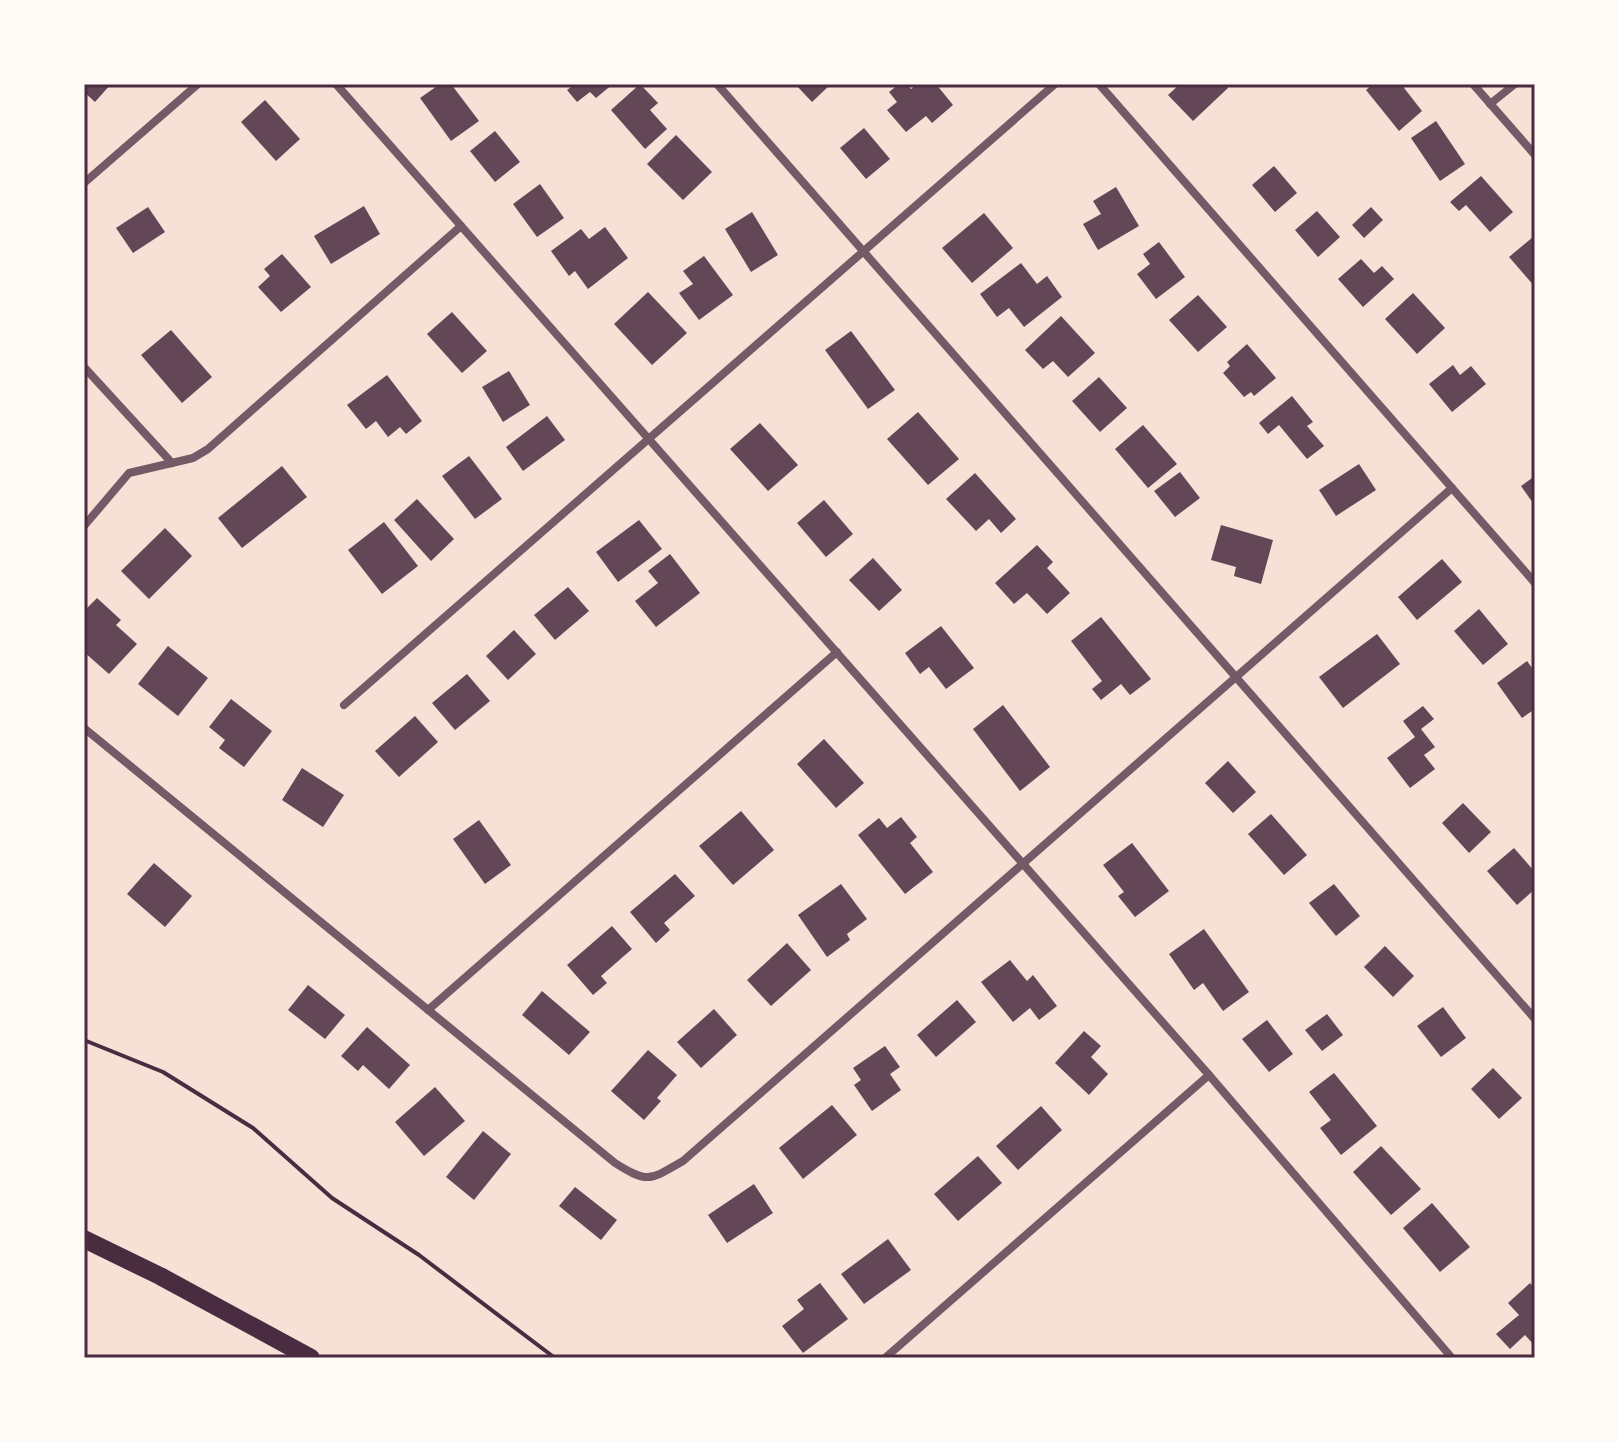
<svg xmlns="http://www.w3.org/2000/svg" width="1619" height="1442" font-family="Jost,sans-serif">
<rect width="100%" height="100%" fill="#f7e1d7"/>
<g fill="#644757">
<path d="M84,84H111L95,102L84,92Z"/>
<path d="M440,84H451L479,121L451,141L420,98Z"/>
<path d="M575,84H613L596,98L590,92L577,102L567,90Z"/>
<path d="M640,84L658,103L650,110L667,129L645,149L611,110Z"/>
<path d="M795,84H831L812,102Z"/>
<path d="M899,84H907L911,89L917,84H936L953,105L932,123L926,116L906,132L887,110L897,102L889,92Z"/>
<path d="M1180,84H1225L1228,88L1193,121L1168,95Z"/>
<path d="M1373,84H1401L1422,111L1399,131L1366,90Z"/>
<path d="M265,100L300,139L276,161L241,122Z"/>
<path d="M1436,121L1465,164L1440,181L1411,138Z"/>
<path d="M864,128L890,159L866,179L840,148Z"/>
<path d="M495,131L520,162L495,182L470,151Z"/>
<path d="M676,135L712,172L683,200L647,164Z"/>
<path d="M1274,166L1297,193L1275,212L1252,185Z"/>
<path d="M1481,176L1513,212L1490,232L1466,205L1459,211L1450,202Z"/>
<path d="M540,184L564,218L537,237L513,204Z"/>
<path d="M1116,187L1139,226L1098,250L1083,224L1101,214L1093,201Z"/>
<path d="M364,206L380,234L331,264L314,236Z"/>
<path d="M148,207L165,232L133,253L116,228Z"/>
<path d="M1371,207L1383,220L1364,238L1352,225Z"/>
<path d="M1317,211L1340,237L1318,257L1295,230Z"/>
<path d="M752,212L778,255L751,272L725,229Z"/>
<path d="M984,213L1013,248L972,283L942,248Z"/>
<path d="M605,227L628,258L588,289L575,271L569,276L551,251L581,229L589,239Z"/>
<path d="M1533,237L1535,239V287L1509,257Z"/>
<path d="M1159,242L1185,277L1156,299L1137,274L1150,264L1143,254Z"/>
<path d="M282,254L311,287L281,312L258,287L270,276L264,269Z"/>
<path d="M704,256L733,295L699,320L679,293L693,284L683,271Z"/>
<path d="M1361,259L1374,273L1382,266L1394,279L1363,307L1338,279Z"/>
<path d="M1021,263L1037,284L1047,276L1062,297L1024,327L1009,308L997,317L980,294Z"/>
<path d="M648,292L687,333L652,365L614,324Z"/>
<path d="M1413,293L1445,328L1417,354L1385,319Z"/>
<path d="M1198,295L1227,327L1198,352L1169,320Z"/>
<path d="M452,312L487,351L462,373L427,334Z"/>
<path d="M1061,316L1095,353L1068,377L1053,361L1043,369L1025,350Z"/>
<path d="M171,330L212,377L182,403L141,355Z"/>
<path d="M851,331L895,390L868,409L825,350Z"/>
<path d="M1247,344L1276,378L1254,396L1251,392L1244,397L1223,373L1230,366L1227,362Z"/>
<path d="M1453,365L1460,375L1471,366L1486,384L1452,412L1429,384Z"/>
<path d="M509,371L530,405L503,422L482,387Z"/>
<path d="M387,375L422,421L406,434L400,427L388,437L376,421L366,429L347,405Z"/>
<path d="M1099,377L1127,408L1100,432L1072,401Z"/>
<path d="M1292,396L1313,422L1307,426L1324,446L1307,459L1279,425L1268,434L1259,423Z"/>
<path d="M918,412L959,459L928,485L887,439Z"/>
<path d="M547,416L565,440L523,471L506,447Z"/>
<path d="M760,423L798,465L768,491L730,449Z"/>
<path d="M1143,425L1177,464L1148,488L1115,449Z"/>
<path d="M469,456L502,499L475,519L442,476Z"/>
<path d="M1359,464L1376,490L1336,516L1319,490Z"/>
<path d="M282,466L307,497L242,548L218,518Z"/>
<path d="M1180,472L1200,498L1175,517L1154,491Z"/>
<path d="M975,473L1016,519L1001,533L989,519L976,531L946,499Z"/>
<path d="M1535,476V506L1521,486Z"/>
<path d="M417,499L454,539L431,561L394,520Z"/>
<path d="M824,500L853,534L826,557L797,523Z"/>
<path d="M639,520L662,549L618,582L596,552Z"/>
<path d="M384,522L418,566L382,594L348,550Z"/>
<path d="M1221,525L1273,540L1261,584L1234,576L1236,567L1211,560Z"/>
<path d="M165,528L192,556L149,599L121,571Z"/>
<path d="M1037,545L1053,562L1047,568L1070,593L1047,614L1027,593L1014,604L995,583Z"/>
<path d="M670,554L700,593L656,627L635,601L658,583L648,571Z"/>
<path d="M873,558L902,590L879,611L849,580Z"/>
<path d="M1442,559L1462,582L1417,620L1398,597Z"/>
<path d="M568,587L589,611L555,640L534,615Z"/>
<path d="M97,598L121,620L116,625L137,644L109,674L84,652V611Z"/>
<path d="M1479,609L1508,644L1483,665L1454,631Z"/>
<path d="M1101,617L1151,679L1130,695L1121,684L1101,700L1092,689L1102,681L1071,641Z"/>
<path d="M941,626L974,668L946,689L929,667L920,674L905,653Z"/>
<path d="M514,630L536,654L508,680L486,656Z"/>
<path d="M1377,634L1400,664L1343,708L1319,677Z"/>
<path d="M168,646L208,678L178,716L138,684Z"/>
<path d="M1527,661L1535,672V709L1522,718L1497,683Z"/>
<path d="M467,674L490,701L455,730L432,703Z"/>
<path d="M231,699L272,731L244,767L219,748L225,740L209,727Z"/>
<path d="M1003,705L1050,767L1020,791L973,729Z"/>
<path d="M1423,706L1434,719L1421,729L1435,747L1424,755L1435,769L1410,788L1387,758L1415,737L1403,721Z"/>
<path d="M415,716L438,742L399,777L375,751Z"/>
<path d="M824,739L864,783L836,808L797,764Z"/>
<path d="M1228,761L1256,792L1233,813L1205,783Z"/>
<path d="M302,768L344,795L323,827L282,800Z"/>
<path d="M1463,803L1491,832L1469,853L1442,823Z"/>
<path d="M741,811L774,850L733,885L699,846Z"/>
<path d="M1271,814L1307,855L1284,875L1248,834Z"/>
<path d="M901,817L917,837L910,843L933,872L905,894L858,835L879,818L887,828Z"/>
<path d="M479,820L511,865L485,884L453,839Z"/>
<path d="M1132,843L1169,891L1135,917L1118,896L1124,892L1103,865Z"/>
<path d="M1514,848L1535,872V889L1517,905L1487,871Z"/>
<path d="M154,863L192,896L165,927L127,894Z"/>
<path d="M675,874L695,896L664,923L670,930L656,943L630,912Z"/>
<path d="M841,884L867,919L847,934L850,940L827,957L798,915Z"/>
<path d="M1334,884L1360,916L1336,936L1309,903Z"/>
<path d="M612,926L632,949L601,976L607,983L593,995L567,965Z"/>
<path d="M1204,929L1249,992L1223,1011L1203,983L1194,990L1169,954Z"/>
<path d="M787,943L811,970L771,1006L747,980Z"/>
<path d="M1385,946L1414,976L1393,997L1364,967Z"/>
<path d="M1010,960L1027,981L1033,975L1057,1006L1039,1020L1030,1008L1013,1022L981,982Z"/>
<path d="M308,985L345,1015L325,1039L288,1010Z"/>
<path d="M542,991L590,1032L569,1055L522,1015Z"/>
<path d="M957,1000L976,1022L936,1057L917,1035Z"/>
<path d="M1443,1007L1466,1038L1441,1057L1417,1026Z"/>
<path d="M714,1009L737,1035L701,1068L677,1042Z"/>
<path d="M1327,1014L1343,1035L1322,1051L1305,1030Z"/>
<path d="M1267,1020L1293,1054L1269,1072L1242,1039Z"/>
<path d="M367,1027L410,1065L389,1089L363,1065L358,1071L341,1056Z"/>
<path d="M1084,1031L1101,1046L1091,1057L1108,1074L1089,1095L1055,1063Z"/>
<path d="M885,1046L900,1067L890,1074L901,1090L872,1111L854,1085L861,1080L853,1068Z"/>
<path d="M648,1050L677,1075L657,1098L661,1101L644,1120L611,1091Z"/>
<path d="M1493,1068L1522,1098L1499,1119L1471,1089Z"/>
<path d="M1334,1073L1377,1126L1341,1155L1320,1128L1331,1120L1309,1092Z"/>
<path d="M435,1087L465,1121L424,1156L395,1122Z"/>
<path d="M832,1105L857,1135L803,1179L779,1148Z"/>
<path d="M1041,1106L1062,1130L1018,1170L996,1146Z"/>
<path d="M483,1131L511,1154L474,1200L446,1177Z"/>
<path d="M1381,1146L1421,1189L1391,1215L1353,1172Z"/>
<path d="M978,1156L1002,1183L958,1221L934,1194Z"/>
<path d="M754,1184L773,1213L727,1243L708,1215Z"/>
<path d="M575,1187L617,1220L601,1240L559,1206Z"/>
<path d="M1432,1203L1470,1247L1440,1272L1403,1228Z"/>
<path d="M888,1239L911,1270L864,1304L841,1274Z"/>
<path d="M820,1283L848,1319L803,1353L782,1326L804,1309L797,1300Z"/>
<path d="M1530,1283L1535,1289V1343L1533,1344L1525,1335L1510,1349L1496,1334L1519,1315L1508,1303Z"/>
</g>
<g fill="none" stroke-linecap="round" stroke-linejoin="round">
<path stroke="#4a2c40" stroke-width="4" d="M84,1040L163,1072L253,1128L332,1198L419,1255L555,1358"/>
<g stroke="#755966" stroke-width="8">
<path d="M336,84L1209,1075L1452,1358"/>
<path d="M717,84L1535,1019"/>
<path d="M1099,84L1535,583"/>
<path d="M1473,84L1535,155"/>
<path d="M1490,104L1515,84"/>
<path d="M84,183L198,84"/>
<path d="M84,367L172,463"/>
<path d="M84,526L129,473L193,458L208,449L461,226"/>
<path d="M344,705L1055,84"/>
<path d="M84,728L615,1163C648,1184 650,1180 683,1161L1452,488"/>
<path d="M428,1010L837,652"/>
<path d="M885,1358L1209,1075"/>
</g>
<path stroke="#4a2c40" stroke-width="18" d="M84,1239L160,1276L311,1358"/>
</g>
<rect width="1619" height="1442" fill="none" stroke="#fffaf5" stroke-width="172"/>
<rect x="86" y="86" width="1447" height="1270" fill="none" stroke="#4a2c40" stroke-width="3"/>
</svg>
